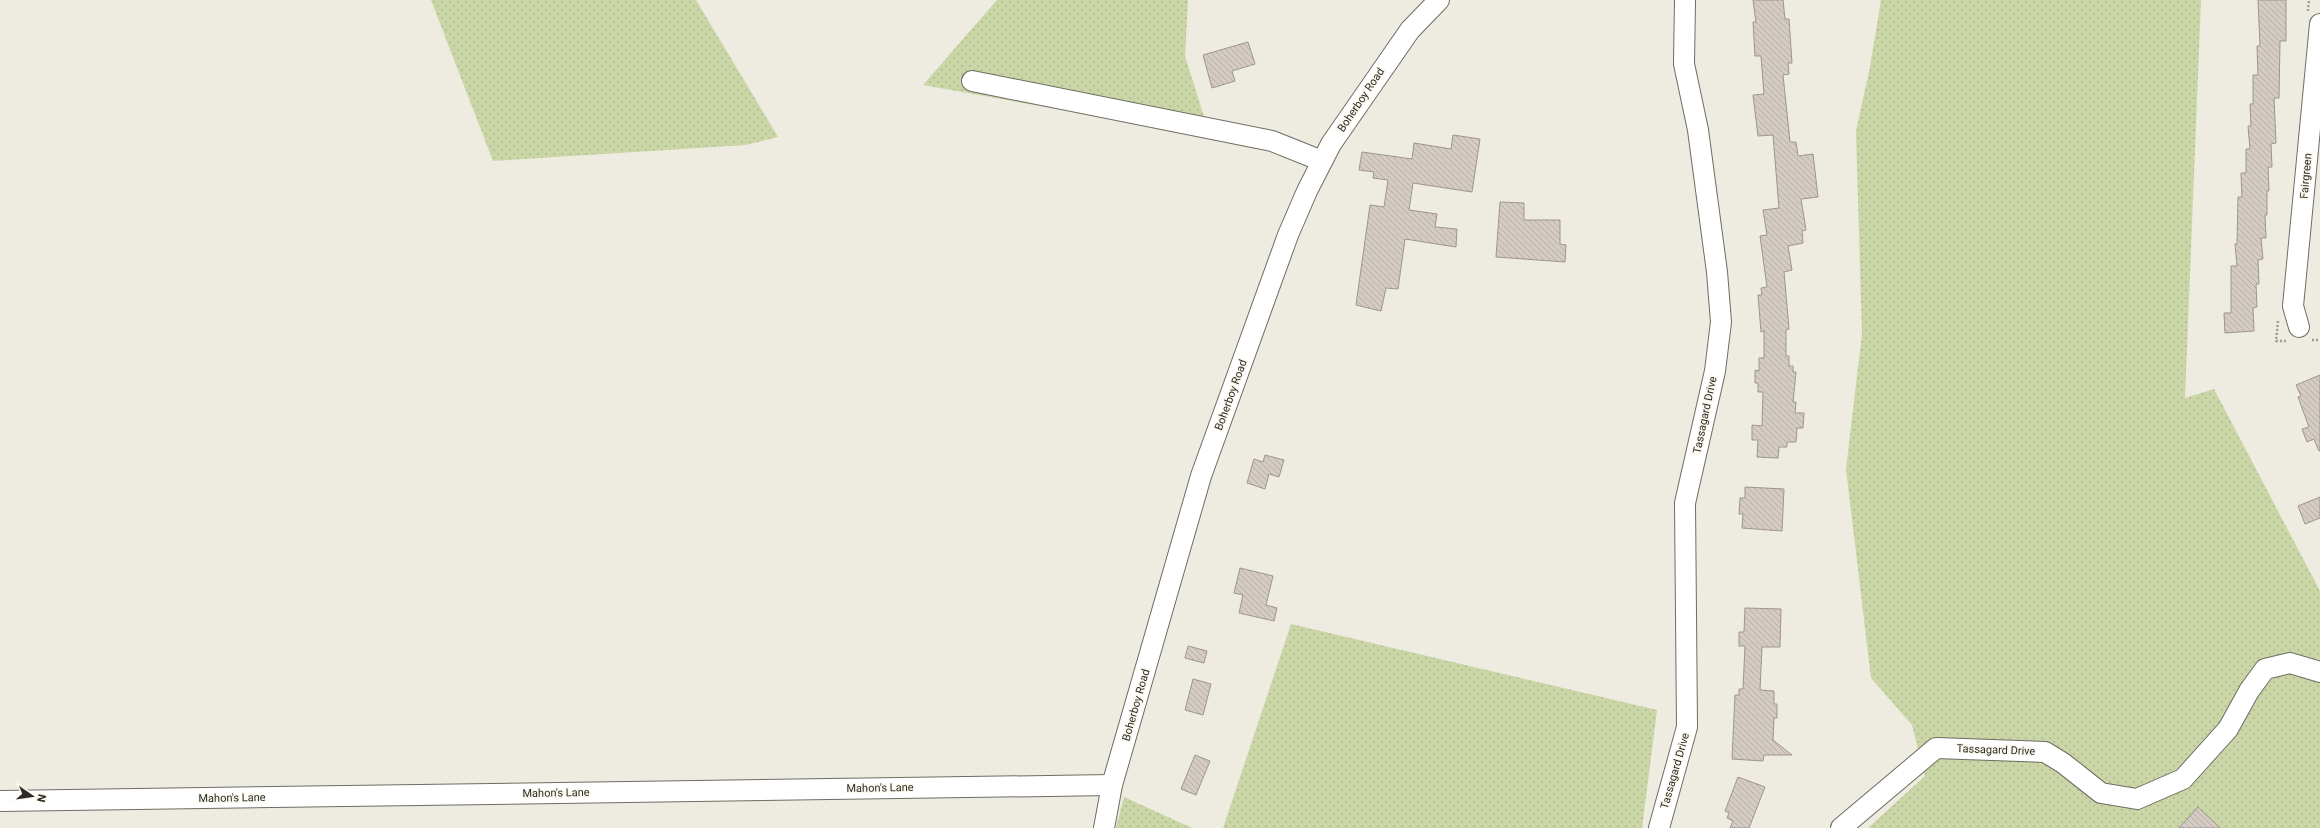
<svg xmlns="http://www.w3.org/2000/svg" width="2320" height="828" font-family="Roboto,sans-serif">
<defs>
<pattern id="grass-dots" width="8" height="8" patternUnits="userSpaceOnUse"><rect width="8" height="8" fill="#cad6a6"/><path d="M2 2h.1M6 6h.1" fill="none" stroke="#aeb88f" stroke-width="1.8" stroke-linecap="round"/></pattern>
<pattern id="building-back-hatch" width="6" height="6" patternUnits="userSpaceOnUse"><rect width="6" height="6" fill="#d4cbc4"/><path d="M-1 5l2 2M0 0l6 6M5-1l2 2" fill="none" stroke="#b6aea8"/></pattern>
</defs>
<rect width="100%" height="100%" fill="#eeebe1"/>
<g fill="url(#grass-dots)">
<path d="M431,0H696L778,137L745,145L493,161Z"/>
<path d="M997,0H1188L1185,56L1204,117L1202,135L923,85Z"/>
<path d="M1881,0H2201L2185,398L2214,389L2320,591V828H1868L1925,776L1912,725L1871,678L1846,469L1862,334L1856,131L1870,67Z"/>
<path d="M1291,624L1657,710L1642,828H1223Z"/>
<path d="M1124,797L1192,828H1116Z"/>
</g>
<g fill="url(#building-back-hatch)" stroke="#9d958e">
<path d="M1753,0H1783L1785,19H1789L1792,63H1788L1789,74L1783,75L1790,142H1796L1798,156L1813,154L1818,197L1801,199L1806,230L1802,231L1803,243L1788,246L1792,270L1784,272L1789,329L1786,330V356H1789V366H1793V372H1796L1793,402H1796L1795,413H1804L1803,428H1797L1796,442H1787V447H1779L1778,458L1757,457L1758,440H1752V425L1762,426L1763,392H1758V383H1755V370L1759,371V358H1764V331L1761,332L1758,295H1762L1761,288L1767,287L1760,236L1767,235L1763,210L1779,208L1773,135L1758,136L1753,95L1764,94L1761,56H1755L1753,22H1756Z"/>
<path d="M2258,0H2286V41H2280L2279,98H2274L2276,143L2271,144L2272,167H2268L2269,191H2267V215H2265L2266,238H2261L2263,259L2258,260L2259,284H2256L2257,307L2253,308L2254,331L2225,333L2224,313H2231V266H2237L2235,244H2237L2238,197H2242L2241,173H2246V149H2250L2248,126H2251L2250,104H2253V75H2258L2257,46H2260Z"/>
<path d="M1248,42L1255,64L1232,71L1235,81L1212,88L1203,55Z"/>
<path d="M1453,135L1480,139L1472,192L1413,183L1409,210L1437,214L1435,227L1457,229L1456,247L1405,239L1398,289L1386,288L1381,311L1356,305L1370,205L1384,207L1388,180L1373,178L1374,172L1359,170L1362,152L1412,159L1414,143L1451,149Z"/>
<path d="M1500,202L1524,203V220H1560V244L1566,245L1565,262L1496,257Z"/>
<path d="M2320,375V451H2319L2314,439L2307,442L2302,429L2309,427L2298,397L2301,396L2296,385Z"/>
<path d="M1265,455L1284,460L1279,477L1269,474L1265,489L1247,483L1254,459L1263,462Z"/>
<path d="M1745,487L1784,489L1782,531L1742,528L1743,514H1739L1740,498H1745Z"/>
<path d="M2320,497V518L2305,524L2298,506Z"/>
<path d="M1240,568L1273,576L1266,605L1277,608L1274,621L1239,613L1243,595L1234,593Z"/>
<path d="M1745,608L1781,609L1780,647H1762L1760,690L1774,691V704H1777V718H1774L1773,740L1792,755H1764L1763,761L1732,759L1735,695H1739V689H1743L1745,646H1739V632H1744Z"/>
<path d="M1188,646L1207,651L1204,663L1185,658Z"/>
<path d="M1193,679L1211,684L1203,715L1185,710Z"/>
<path d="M1195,755L1210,761L1196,795L1181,789Z"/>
<path d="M1738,777L1765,787L1749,828H1730L1733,821L1727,818L1729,813L1725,811Z"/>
<path d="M2198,807L2220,828H2179Z"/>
</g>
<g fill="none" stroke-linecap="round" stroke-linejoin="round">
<defs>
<g id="minor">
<path d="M972,81L1272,141L1322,161"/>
<path d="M2299,327L2293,306L2320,24"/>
<path d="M0,801L1112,785"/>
<path d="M1104,828L1112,785L1201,476L1288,235L1307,191L1331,144L1410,30L1439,0"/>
<path d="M1659,828L1687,727L1685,503L1715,371L1721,322L1717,272L1698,130L1684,64L1685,0"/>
<path d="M1841,828L1936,748L2045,752L2063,763L2101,793L2137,799L2183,779L2228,729L2249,691L2265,669L2290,663L2320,672"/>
</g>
</defs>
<use href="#minor" stroke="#6f6c63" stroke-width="22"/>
<g stroke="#9d9b94" stroke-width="2.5" stroke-dasharray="2 2" stroke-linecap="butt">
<path d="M2308,11L2309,0"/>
<path d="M2278,321L2276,341H2287"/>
<path d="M2312,340H2319"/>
</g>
<use href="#minor" stroke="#fff" stroke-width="20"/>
</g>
<g text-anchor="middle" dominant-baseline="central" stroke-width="3" stroke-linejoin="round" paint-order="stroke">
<g font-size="11" fill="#2c2b27" stroke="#fbf8ee">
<text transform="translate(1361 100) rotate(-56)">Boherboy Road</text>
<text transform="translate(2306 176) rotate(-85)">Fairgreen</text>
<text transform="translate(1231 395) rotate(-70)">Boherboy Road</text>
<text transform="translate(1705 415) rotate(-78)">Tassagard Drive</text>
<text transform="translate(1136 705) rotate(-74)">Boherboy Road</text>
<text transform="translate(1996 750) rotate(2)">Tassagard Drive</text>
<text transform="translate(1675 771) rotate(-74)">Tassagard Drive</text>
<text transform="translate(880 788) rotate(-1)">Mahon's Lane</text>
<text transform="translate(556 793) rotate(-1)">Mahon's Lane</text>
<text transform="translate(232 798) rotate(-1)">Mahon's Lane</text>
</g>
</g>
<g transform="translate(32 796) rotate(103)" stroke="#fbf8ee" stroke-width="3" paint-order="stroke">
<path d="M0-3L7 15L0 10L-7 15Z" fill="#2c2b27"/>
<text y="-6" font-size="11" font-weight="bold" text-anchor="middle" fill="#2c2b27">N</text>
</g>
</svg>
